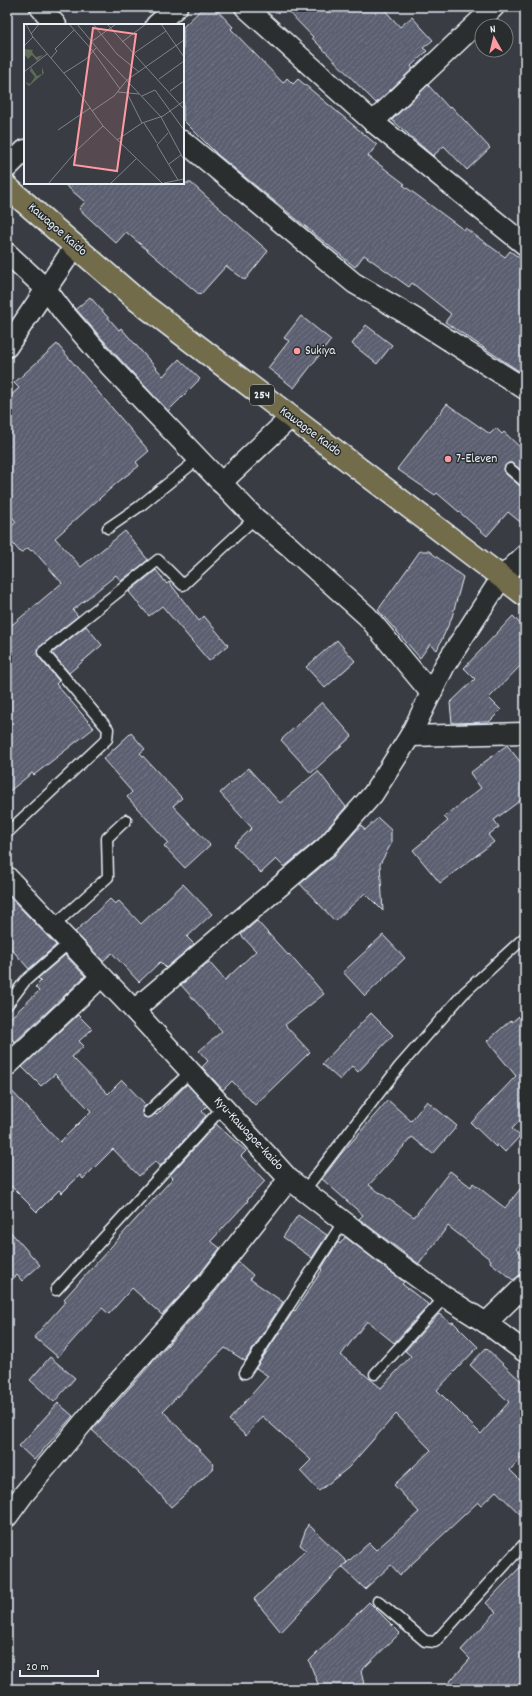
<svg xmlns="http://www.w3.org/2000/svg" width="532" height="1696" font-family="Dekko,sans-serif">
<defs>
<pattern id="building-hatch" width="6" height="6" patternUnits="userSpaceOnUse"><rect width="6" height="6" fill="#5c5e70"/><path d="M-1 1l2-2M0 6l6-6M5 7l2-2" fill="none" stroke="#737685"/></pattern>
</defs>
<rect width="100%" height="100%" fill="#393c42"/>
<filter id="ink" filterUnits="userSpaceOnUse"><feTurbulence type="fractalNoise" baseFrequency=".025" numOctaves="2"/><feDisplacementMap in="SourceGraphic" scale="8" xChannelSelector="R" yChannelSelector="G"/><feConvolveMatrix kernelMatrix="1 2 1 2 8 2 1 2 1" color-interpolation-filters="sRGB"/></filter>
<g filter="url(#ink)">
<g fill="url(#building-hatch)" stroke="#e8f1f8">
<path d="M204,7H214L233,27L231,29L283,83L287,78L293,84L298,79L377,145L368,156L405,184L403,185L464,230L465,228L505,257L510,251L525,262V375L445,322L451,314L412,283L409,287L364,255L355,267L218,155L183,120V27Z"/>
<path d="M284,7H382L400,27L412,17L433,40L423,48L427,51L411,66L413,69L376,103L312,38L313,37Z"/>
<path d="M428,85L449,108L451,106L490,148L467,170L444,146L433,156L392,120Z"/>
<path d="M63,183H191L268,251L245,280L226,266L200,295L126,232L116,243L79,209L85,202Z"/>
<path d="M90,297L119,330L121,328L163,376L179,359L200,379L168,411L118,357L76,309Z"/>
<path d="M301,316L331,340L294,388L268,368L289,341L284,338Z"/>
<path d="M366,325L392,345L377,364L352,344Z"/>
<path d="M57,344L149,451L136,462L139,466L118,482L55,538L81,567L125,531L148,560L121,581L116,575L73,610L78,616L37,649L38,656L59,681L56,684L94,728L34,775L32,773L7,793V629L62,583L33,550L31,551L28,548L21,553L7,537V530L16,522L7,510V399L19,388L14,383Z"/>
<path d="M447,404L490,434L496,428L502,434L504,432L525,452V473L512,463H508L504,468L506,474L521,487L525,488V526L508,512L487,536L437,493L435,495L397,469Z"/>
<path d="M420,551H429L463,577L452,617L437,650L430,644L420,658L378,610Z"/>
<path d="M156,570L167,584L169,582L199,621L204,616L228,645L209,661L162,606L149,616L129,592Z"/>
<path d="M513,616L525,629V661L489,698L501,710L489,722L452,723L450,703L475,679L464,668Z"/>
<path d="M86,626L102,645L69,673L52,653Z"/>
<path d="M337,640L355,661L325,688L306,667Z"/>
<path d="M322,702L352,736L311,773L281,740Z"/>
<path d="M131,733L145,749L140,753L182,798L173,806L210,845L185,868L164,846L168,842L127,797L132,792L103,759Z"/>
<path d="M507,745L525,768V797L494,820L499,827L488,835L494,842L440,883L413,850L448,821L444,817L481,788L470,773Z"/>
<path d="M248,768L280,803L318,771L346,807L318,839L284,867L276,859L261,873L234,845L252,828L220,793Z"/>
<path d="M378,818L391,830V844L380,864L383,911L365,893L335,921L300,884L334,856L361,825L365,830Z"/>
<path d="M183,884L212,914L187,937L194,944L166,968L160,962L139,982L112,953L103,961L75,932L110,899L115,904L119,901L141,924Z"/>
<path d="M7,894L56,945L29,969L7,944Z"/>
<path d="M257,921L288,955L289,954L307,975H308L324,994L285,1025L310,1052L255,1105L232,1081L223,1090L202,1067L208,1061L199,1051L222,1031L181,985L209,962L225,980L256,951L241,935Z"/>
<path d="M383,935L405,958L365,996L343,972Z"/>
<path d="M65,955L85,976L15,1042L7,1034V1021L39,991L35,987L41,981L38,978Z"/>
<path d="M525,1011V1115L512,1129L520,1136L505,1152L497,1144L496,1147L471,1123L516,1076L487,1041L511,1020L512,1022Z"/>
<path d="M371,1013L393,1035L358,1072L352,1066L340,1080L322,1064Z"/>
<path d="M78,1015L92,1029L79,1041L84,1046L72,1057L108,1094L122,1080L146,1105L142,1110V1113L144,1117L149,1118L155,1114L157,1115L187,1084L207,1106L202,1111L206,1116L160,1166L156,1161L139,1176L113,1149L83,1179L80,1175L62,1193L59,1190L37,1212L7,1182V1086L60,1142L91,1111L55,1074L41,1086L22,1067Z"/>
<path d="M388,1100L411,1121L427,1101L457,1126L433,1154L412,1137L369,1185L414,1217L450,1171L471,1187L473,1183L505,1208L525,1183V1238L516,1249L525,1257V1271L522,1274L513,1280L490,1262L491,1260L448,1226L419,1264L359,1219L363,1215L322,1179L341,1154Z"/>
<path d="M216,1124L246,1151L241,1156L265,1181L247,1200L248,1201L211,1241L220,1248L199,1275L162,1315L132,1288L109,1314L102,1308L58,1357L34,1337L66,1301L64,1299L173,1178L170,1175Z"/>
<path d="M298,1215L327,1235L312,1258L283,1237Z"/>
<path d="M7,1228L40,1265L22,1281L17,1275L7,1284Z"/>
<path d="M345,1237L404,1282L402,1284L429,1305L394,1343L367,1321L341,1355L381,1388L411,1356L405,1351L439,1314L451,1323L453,1322L478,1347L437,1390L481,1434L509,1402L470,1365L486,1348L524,1384L525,1383V1453L510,1470L525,1485V1519L496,1491L481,1505L478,1502L400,1575L391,1565L365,1589L342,1567L369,1543L376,1550L419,1512L394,1485L431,1450L396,1414L348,1468L319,1491L300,1471L311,1460L262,1416L246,1436L229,1420L268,1376L256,1368L294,1310L295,1311L322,1270L321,1269L338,1242L340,1244Z"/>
<path d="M238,1262L253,1275L250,1279L283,1302L245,1361L225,1348L163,1411L214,1465L213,1467L214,1468L171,1507L151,1484L92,1430L217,1290Z"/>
<path d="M50,1357L75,1378L54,1402L30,1380Z"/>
<path d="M58,1403L73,1416L34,1460L19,1446Z"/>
<path d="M308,1524L347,1562L281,1632L254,1599L306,1550L300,1545Z"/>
<path d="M525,1562V1689H443L470,1659L461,1650L496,1612L486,1603Z"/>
<path d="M369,1602L400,1633L361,1671L365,1689H320L309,1661Z"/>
</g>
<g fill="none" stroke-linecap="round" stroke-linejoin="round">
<defs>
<g id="lane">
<path d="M510,469L525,482"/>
<path d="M108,528L140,506L198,459"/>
<path d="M7,833L107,739L108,729L43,652L158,560L183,585L255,518"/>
<path d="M53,926L108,877L107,838L126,820"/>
<path d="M7,1005L25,981L69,943"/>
<path d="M148,1112L190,1072"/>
<path d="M304,1191L399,1067L464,993L525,937"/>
<path d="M56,1290L223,1107"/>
<path d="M245,1373L344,1221"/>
<path d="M375,1374L445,1297"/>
<path d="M378,1601L425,1641L435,1642L525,1543"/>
</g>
<g id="street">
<path d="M40,7L56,25"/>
<path d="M245,7L373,122L525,245"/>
<path d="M156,25L177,7"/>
<path d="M373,122L494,7"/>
<path d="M183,141L354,283L414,318L525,389"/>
<path d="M7,168L25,150"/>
<path d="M7,253L46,289L64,313L109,365L255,518L289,546L367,616L431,693"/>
<path d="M7,347L75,246"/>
<path d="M221,483L291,417"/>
<path d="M410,736L525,733"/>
<path d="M7,877L134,1010L289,1179L392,1259L445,1297L486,1323L525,1352"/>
<path d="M134,1010L326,847L373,794L410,736L445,665L502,577L525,555"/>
<path d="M7,1066L101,977"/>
<path d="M486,1323L525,1285"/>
<path d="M7,1517L23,1495L102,1400L208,1282L289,1179"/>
</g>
<path id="highway" d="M7,187L137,300L525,595"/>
</defs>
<use href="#lane" stroke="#e8f1f8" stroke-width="13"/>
<use href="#street" stroke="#e8f1f8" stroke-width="23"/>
<use href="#highway" stroke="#e8f1f8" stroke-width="25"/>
<use href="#lane" stroke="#2a2d2e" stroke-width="10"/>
<use href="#street" stroke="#2a2d2e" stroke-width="20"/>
<use href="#highway" stroke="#736c4b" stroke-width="22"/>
</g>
</g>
<g fill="#ff9aa2" stroke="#2a2d2e" stroke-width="1.5">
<circle cx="297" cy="351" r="4"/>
<circle cx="448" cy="459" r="4"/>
</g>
<g text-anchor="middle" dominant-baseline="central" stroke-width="3" stroke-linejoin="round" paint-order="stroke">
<rect fill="#2a2d2e" stroke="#afb6bb" stroke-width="1" x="250" y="385" width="24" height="20" rx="3"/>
<g font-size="12" font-weight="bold" fill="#e8f1f8">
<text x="262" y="395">254</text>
</g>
<g font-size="13" fill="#e8f1f8" stroke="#2a2d2e">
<text transform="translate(57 230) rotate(41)">Kawagoe Kaido</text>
<text transform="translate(310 432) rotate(37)">Kawagoe Kaido</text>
<text transform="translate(248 1134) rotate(47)">Kyu-Kawagoe-kaido</text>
</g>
<g font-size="13" fill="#e8f1f8" stroke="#2a2d2e" text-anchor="start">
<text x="305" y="351">Sukiya</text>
<text x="456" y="459">7-Eleven</text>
</g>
</g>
<g transform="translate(24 24)">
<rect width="160" height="160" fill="#393c42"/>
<path d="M1,25L9,26L8,28L12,33L19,31L13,37L8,31L4,35L0,30ZM7,43L13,52L18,50V43L20,49L5,62L1,58L6,60L11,53L6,47Z" fill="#5d6d56"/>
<path fill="none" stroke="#7f848b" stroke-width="1" d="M2,0L9,13L49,60L79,102L139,160M45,0L68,26L96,65M53,0L77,29L137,93L160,136M69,0L93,30L115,48M83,0L160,85M137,0L160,33M7,10L15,0M67,18L92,0M98,18L122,0M0,22L9,13M109,30L142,7M27,34L33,27L31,25L50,6M0,48L23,30M40,49L62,35L72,24M135,55L160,37M146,67L160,57M94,68L115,70M103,69L118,99M118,72L131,66L160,106M68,87L90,72L103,56L160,16M120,99L133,119M34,106L66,84M144,109L133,121L154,156M93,116L118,99L139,92L160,77M145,140L157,131M140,159L160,155M24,160L54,125L79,102M86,160L112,135"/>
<path fill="#ff9aa2" fill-opacity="0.15" stroke="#ff9aa2" stroke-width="2" d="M69,4L112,10L93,147L50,141Z"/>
<rect width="160" height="160" fill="none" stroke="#e8f1f8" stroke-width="2"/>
</g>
<rect width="532" height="1696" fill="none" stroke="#2a2d2e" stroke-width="24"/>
<rect x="12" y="12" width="508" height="1672" fill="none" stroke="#e8f1f8" stroke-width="1.5" filter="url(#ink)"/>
<g transform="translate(494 38) rotate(352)"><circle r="19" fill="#2a2d2e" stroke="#767b7f"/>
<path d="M0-3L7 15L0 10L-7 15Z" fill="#ff9aa2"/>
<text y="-6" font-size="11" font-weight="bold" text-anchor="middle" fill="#e8f1f8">N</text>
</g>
<path d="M20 1670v6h78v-6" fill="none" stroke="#e8f1f8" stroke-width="2"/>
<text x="26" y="1670" font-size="12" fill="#e8f1f8" stroke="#2a2d2e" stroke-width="3" paint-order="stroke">20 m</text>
</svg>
